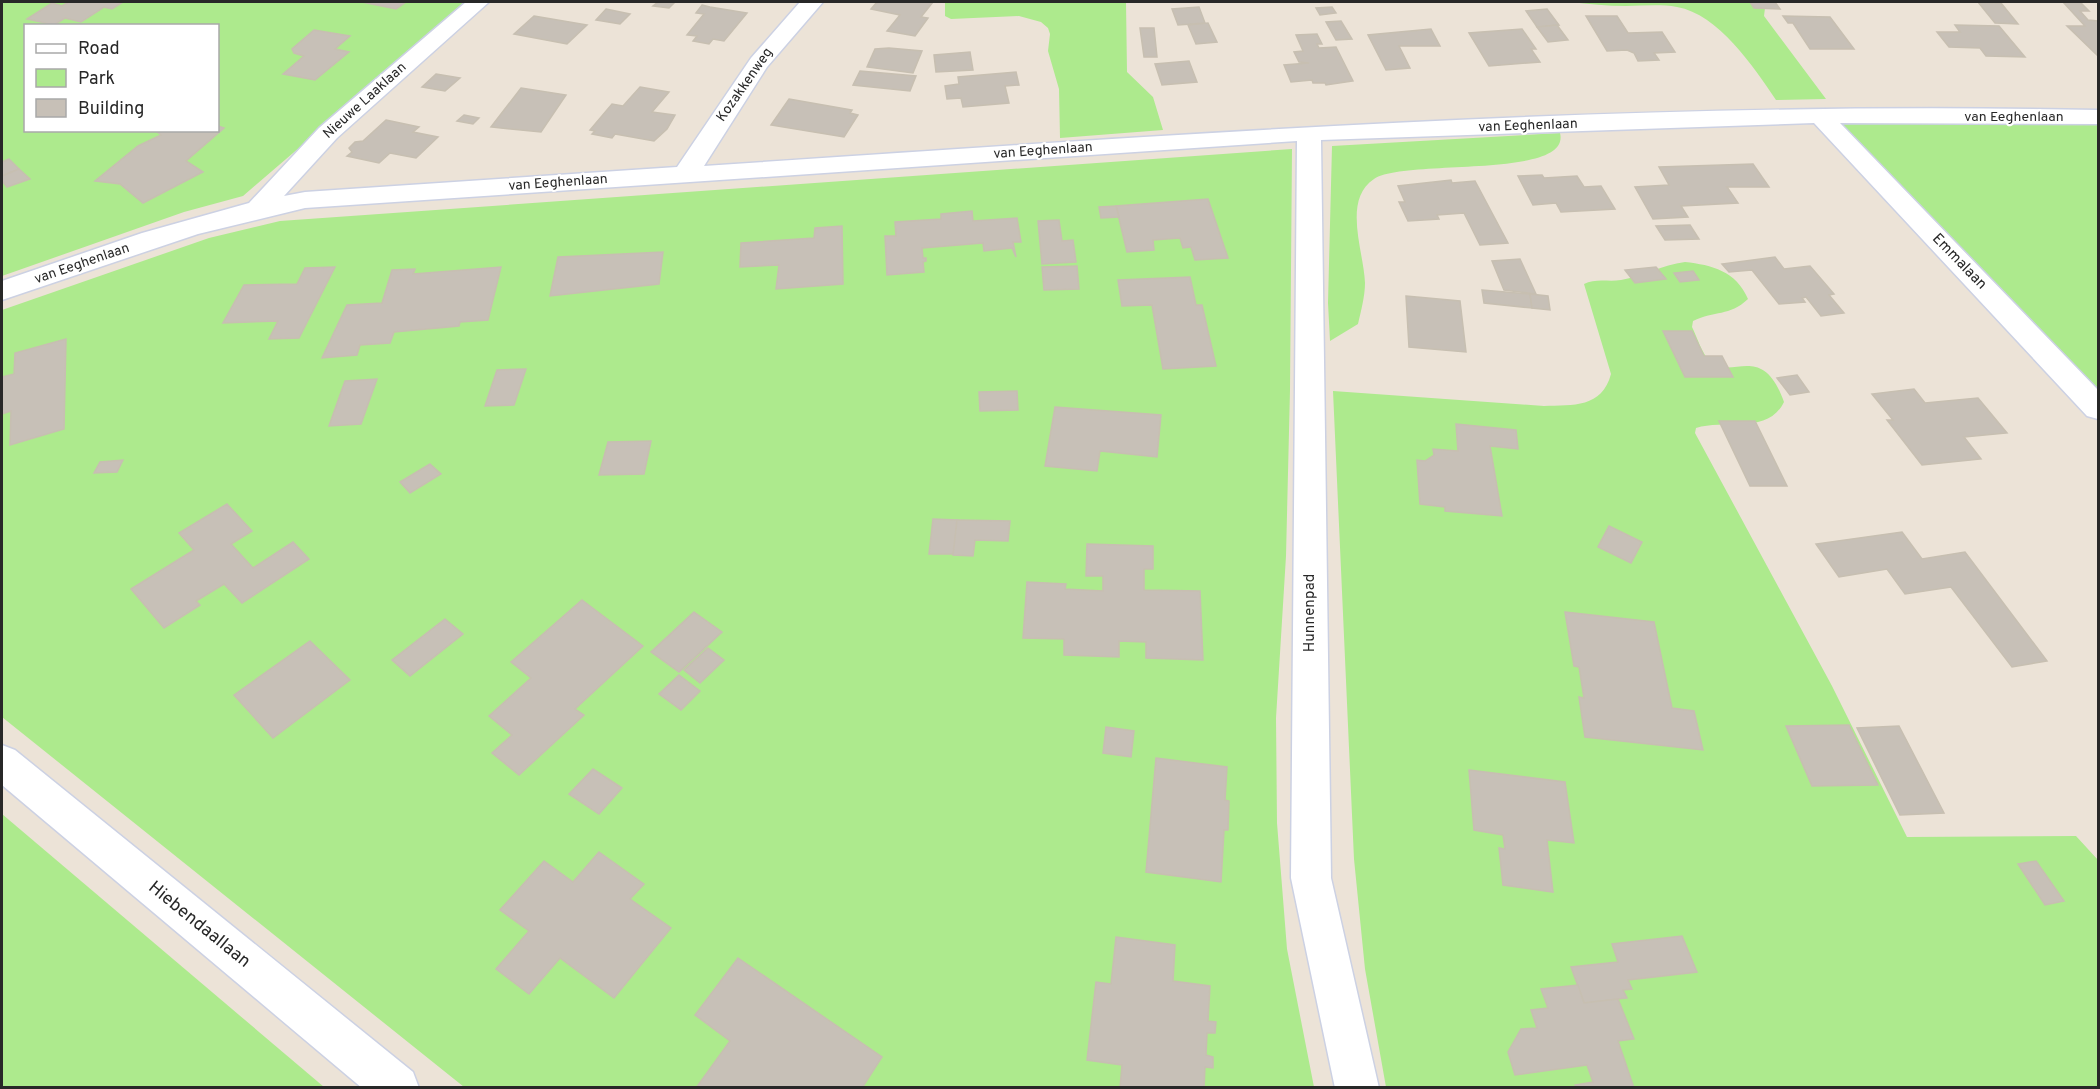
<svg xmlns="http://www.w3.org/2000/svg" width="2100" height="1089" font-family="Overpass,sans-serif">
<rect width="100%" height="100%" fill="#ece3d7"/>
<g fill="#adea8d" fill-rule="evenodd">
<path d="M2,2H469L243,196L184,212L2,276ZM26,26H218V130H26Z"/>
<path d="M945,2H1126L1127,72L1153,97L1163,130L1060,138L1059,89L1048,51L1050,34L1048,28L1041,22L1019,16L951,19L945,16Z"/>
<path d="M1570,2H1807L1769,3L1765,8L1764,16L1826,99L1776,100C1754,67 1718,14 1677,7C1660,4 1643,6 1626,6C1607,6 1589,4 1570,2Z"/>
<path d="M1835,122L2098,124V390Z"/>
<path d="M1560,133C1572,180 1404,158 1374,179C1342,200 1364,252 1365,283C1365,296 1361,311 1358,324L1330,341L1328,303L1332,146Z"/>
<path d="M1292,149L1290,390L1286,556L1276,718L1277,823L1287,949L1314,1087H464L2,717V310L209,238L280,221Z"/>
<path d="M1685,262C1712,265 1736,271 1748,299C1729,317 1715,310 1693,321L1692,327C1697,337 1702,354 1710,361C1731,382 1762,340 1784,402C1768,435 1726,419 1696,428L1695,433L1832,686L1907,837L2076,836L2098,860V1087H1386L1365,969L1354,859L1333,391L1544,406C1573,405 1602,408 1611,374L1584,284C1595,278 1608,282 1621,280C1643,276 1662,265 1685,262Z"/>
<path d="M2,814L324,1087H2Z"/>
</g>
<g fill="#c7c0b7" stroke="#c7bfb1" stroke-width="1.5">
<path d="M69,2H123L112,9L104,7L81,22L65,18L54,25L27,19L52,3L62,6Z"/>
<path d="M362,2H406L396,9Z"/>
<path d="M658,2H675L669,8L653,6Z"/>
<path d="M877,2H933L921,17L928,18L915,36L887,31L900,15L871,9Z"/>
<path d="M1750,2H1775L1780,9L1754,8Z"/>
<path d="M1978,2L2001,3L2018,24L1995,23Z"/>
<path d="M2063,2H2080L2089,11H2080L2088,20L2098,21V56L2067,26H2085Z"/>
<path d="M702,5L710,7L747,13L724,41L713,39L709,44L693,41L697,36L687,35L704,14L696,13Z"/>
<path d="M1199,7L1205,23L1178,25L1172,9Z"/>
<path d="M1332,7L1336,13L1320,15L1316,8Z"/>
<path d="M606,9L630,14L620,24L596,20Z"/>
<path d="M1547,9L1559,25L1537,27L1526,11Z"/>
<path d="M534,16L587,25L567,44L514,34Z"/>
<path d="M1586,16H1617L1628,33L1662,32L1675,52L1654,53L1659,60L1638,61L1634,53L1627,50L1607,51Z"/>
<path d="M1783,16L1830,17L1854,49H1810L1793,23H1788Z"/>
<path d="M1341,21L1352,39L1336,40L1326,22Z"/>
<path d="M1208,23L1217,42L1196,44L1188,25Z"/>
<path d="M1557,25L1568,40L1548,42L1537,27Z"/>
<path d="M1955,25L1999,26L2025,57L1986,56L1980,48L1949,47L1937,32H1960Z"/>
<path d="M1140,28H1154L1157,57H1144Z"/>
<path d="M1431,29L1440,46H1399L1410,68L1386,70L1368,35Z"/>
<path d="M1522,29L1536,49H1531L1540,62L1489,66L1469,33Z"/>
<path d="M314,30L350,36L335,49L349,52L315,80L283,74L304,56L294,53L292,49Z"/>
<path d="M1317,34L1322,44H1317L1319,48L1336,47L1353,81L1326,85L1325,83H1313L1312,80L1291,82L1284,65L1309,63L1299,62L1294,52L1303,51L1296,35Z"/>
<path d="M889,48L922,51L913,73L867,67L875,49Z"/>
<path d="M970,52L973,70L936,72L934,55Z"/>
<path d="M1189,61L1197,82L1162,85L1155,64Z"/>
<path d="M860,71L916,76L910,91L853,85Z"/>
<path d="M1016,72L1019,85L1005,86L1009,103L963,107L961,98L947,99L945,86L959,84L958,77Z"/>
<path d="M436,74L460,78L445,91L422,87Z"/>
<path d="M640,87L669,92L652,112L675,115L667,129L654,141L615,134L612,138L592,134L595,131L590,130L612,104L623,106Z"/>
<path d="M521,88L566,95L541,132L491,127Z"/>
<path d="M789,99L852,110L850,113L858,115L844,137L771,125Z"/>
<path d="M464,115L479,118L473,124L457,121Z"/>
<path d="M386,120L419,127L413,132L438,137L416,158L390,153L379,163L347,156L352,152L349,148L355,142L363,141Z"/>
<path d="M218,126L224,128L186,161L203,172L143,203L120,184L95,181L138,146L161,135L155,130H218Z"/>
<path d="M9,159L19,169L2,176V162Z"/>
<path d="M1753,164L1769,187H1727L1738,203L1681,206L1688,217L1653,219L1635,187L1669,185L1659,167Z"/>
<path d="M19,169L30,179L7,187L2,181V176Z"/>
<path d="M1542,175L1544,178L1577,176L1584,187L1601,186L1615,209L1561,212L1556,203L1533,205L1518,176Z"/>
<path d="M1451,180L1452,183L1475,181L1508,243L1480,245L1464,213L1437,215L1439,219L1408,221L1399,202H1405L1398,186Z"/>
<path d="M1208,199L1228,258L1195,260L1191,247L1183,248L1180,238L1153,240L1154,250L1127,252L1116,206Z"/>
<path d="M1116,206L1119,217L1101,218L1099,207Z"/>
<path d="M972,211L973,221L1017,218L1021,242H1013L1016,257L1012,248L984,251L983,243L922,248L923,258H926V261L923,262L924,272L887,275L885,236H896L895,222L941,219V214Z"/>
<path d="M1059,220L1062,241L1073,240L1076,262L1042,264L1038,221Z"/>
<path d="M1690,225L1699,239L1665,240L1656,226Z"/>
<path d="M842,226L843,284L776,289L779,265L740,267L741,243L814,238L815,228Z"/>
<path d="M663,252L659,284L550,296L558,257Z"/>
<path d="M1775,257L1784,269L1810,266L1834,294L1829,295L1844,313L1821,316L1806,297L1802,298L1805,302L1779,304L1752,270L1729,272L1722,264Z"/>
<path d="M1520,259L1536,294L1504,290L1492,261Z"/>
<path d="M1077,266L1079,289L1044,290L1042,267Z"/>
<path d="M335,267L299,338L269,339L278,321L223,323L244,285L297,284L305,268Z"/>
<path d="M501,267L488,320L460,322L459,326L394,332L390,343L360,345L357,355L322,358L347,305L382,303L392,270L415,269L413,274Z"/>
<path d="M1656,267L1666,279L1635,283L1625,270Z"/>
<path d="M1693,271L1699,280L1680,282L1674,273Z"/>
<path d="M1190,277L1196,305H1202L1216,366L1163,369L1152,305L1122,306L1118,280Z"/>
<path d="M1482,290L1530,294L1532,308L1484,303Z"/>
<path d="M1530,294L1548,296L1550,310L1532,308Z"/>
<path d="M1406,296L1460,301L1466,352L1409,347Z"/>
<path d="M1663,331H1692L1704,356H1722L1733,377H1685Z"/>
<path d="M66,339L64,429L10,445L11,411L2,414V377L14,374L15,353Z"/>
<path d="M526,369L514,405L485,406L497,370Z"/>
<path d="M1797,375L1809,392L1790,395L1777,378Z"/>
<path d="M377,379L361,424L329,426L345,381Z"/>
<path d="M1914,389L1925,403L1978,398L2007,433L1964,437L1981,459L1922,465L1887,420H1893L1872,394Z"/>
<path d="M1017,391L1018,410L980,411L979,392Z"/>
<path d="M1055,407L1161,415L1157,457L1100,451L1097,471L1045,466Z"/>
<path d="M1719,421H1755L1787,486H1750Z"/>
<path d="M1456,424L1516,430L1518,449L1490,446L1502,516L1445,511V507L1420,504L1417,460L1425,461L1434,455L1433,449L1458,451Z"/>
<path d="M651,441L644,474L599,475L608,442Z"/>
<path d="M123,460L117,472L94,473L100,462Z"/>
<path d="M430,464L441,474L410,493L400,482Z"/>
<path d="M227,504L252,531L231,544L253,568L293,542L309,559L242,603L224,584L196,601L200,605L164,628L131,589L194,550L179,533Z"/>
<path d="M933,519L957,520L954,554H929Z"/>
<path d="M957,520L1010,521L1008,541L975,540L973,556L953,555Z"/>
<path d="M1609,526L1642,542L1631,563L1598,547Z"/>
<path d="M1902,532L1922,559L1965,552L2047,661L2012,667L1951,587L1905,594L1887,569L1839,577L1816,544Z"/>
<path d="M1087,544L1153,546V569H1144V590L1200,591L1203,660L1146,658V642L1119,641V657L1064,655V639L1023,638L1027,582L1066,584L1065,589L1103,591V576H1086Z"/>
<path d="M582,600L643,646L575,709L584,715L519,775L492,753L512,735L489,716L531,678L511,662Z"/>
<path d="M694,612L722,632L679,672L651,652Z"/>
<path d="M1565,612L1654,622L1672,708L1694,711L1703,750L1585,737L1579,697L1584,698L1579,667L1574,666Z"/>
<path d="M445,619L463,634L410,676L392,660Z"/>
<path d="M310,641L350,680L273,738L234,695Z"/>
<path d="M708,648L724,660L700,683L684,670Z"/>
<path d="M679,675L700,691L681,710L659,694Z"/>
<path d="M1849,725L1878,785L1812,786L1786,726Z"/>
<path d="M1899,726L1944,813L1900,815L1857,728Z"/>
<path d="M1106,727L1134,731L1131,757L1103,753Z"/>
<path d="M1156,758L1227,767L1225,800L1229,801L1228,830H1224L1221,882L1146,872Z"/>
<path d="M593,769L622,788L599,814L569,794Z"/>
<path d="M1469,770L1565,782L1574,843L1547,840L1553,892L1503,885L1499,848L1505,849L1503,835L1474,830Z"/>
<path d="M599,852L644,884L630,899L671,928L614,998L560,958L529,994L496,969L529,931L500,910L544,861L573,882Z"/>
<path d="M2036,861L2064,901L2045,905L2018,864Z"/>
<path d="M1682,936L1697,972L1628,980L1632,989L1623,990L1627,998L1584,1003L1571,967L1618,962L1612,944Z"/>
<path d="M1116,937L1175,945L1173,981L1210,986L1208,1021L1216,1022L1215,1033H1207L1206,1055L1213,1057V1068L1205,1067L1204,1088H1120L1122,1065L1087,1060L1096,982L1111,984Z"/>
<path d="M738,958L882,1057L862,1088H696L730,1041L695,1015Z"/>
<path d="M1578,985L1584,1003L1618,999L1634,1039L1618,1041L1634,1088H1576L1575,1085L1593,1082L1587,1065L1515,1075L1508,1052L1521,1029L1537,1028L1531,1010L1548,1008L1541,989Z"/>
</g>
<g fill="none" stroke-linecap="round" stroke-linejoin="round">
<defs>
<g id="minor">
<path d="M466,2H489L337,138L284,196L305,192L677,167L751,58L800,2H823L767,67L704,166C1168,135 1633,100 2098,110V124L1840,123L2098,390V419L2087,416L1814,123L1321,140L1331,878L1379,1088H1335L1291,878L1297,141L305,208L198,234L2,300V281L142,233L249,203L319,128Z"/>
<path d="M2,745L15,750L413,1072L419,1088H362L2,785Z"/>
</g>
</defs>
<use href="#minor" stroke="#ccd1e3" stroke-width="3"/>
<use href="#minor" fill="#fff" fill-rule="evenodd"/>
</g>
<g text-anchor="middle" dominant-baseline="central" stroke-width="4.5" stroke-linejoin="round" paint-order="stroke">
<g font-size="14" fill="#282828" stroke="#fff">
<text transform="translate(745 85) rotate(-55)">Kozakkenweg</text>
<text transform="translate(365 101) rotate(-42)">Nieuwe Laaklaan</text>
<text x="2014" y="117">van Eeghenlaan</text>
<text transform="translate(1528 126) rotate(-2)">van Eeghenlaan</text>
<text transform="translate(1043 151) rotate(-4)">van Eeghenlaan</text>
<text transform="translate(558 183) rotate(-4)">van Eeghenlaan</text>
<text transform="translate(82 264) rotate(-19)">van Eeghenlaan</text>
</g>
<g font-size="15" fill="#282828" stroke="#fff">
<text transform="translate(1959 262) rotate(46)">Emmalaan</text>
<text transform="translate(1310 613) rotate(-90)">Hunnenpad</text>
</g>
<g font-size="18" fill="#282828" stroke="#fff">
<text transform="translate(199 925) rotate(39)">Hiebendaallaan</text>
</g>
</g>
<rect width="2100" height="1089" fill="none" stroke="#282828" stroke-width="6"/>
<rect x="24" y="24" width="195" height="108" fill="#ffffff" stroke="#a9a9a9" stroke-width="1.5"/>
<rect x="36" y="44" width="30" height="9" fill="#ffffff" stroke="#a9a9a9" stroke-width="1.5"/>
<text x="78" y="54" font-size="18" fill="#282828">Road</text>
<rect x="36" y="69" width="30" height="18" fill="#adea8d" stroke="#a9a9a9" stroke-width="1.5"/>
<text x="78" y="84" font-size="18" fill="#282828">Park</text>
<rect x="36" y="99" width="30" height="18" fill="#c7c0b7" stroke="#a9a9a9" stroke-width="1.5"/>
<text x="78" y="114" font-size="18" fill="#282828">Building</text>
</svg>
